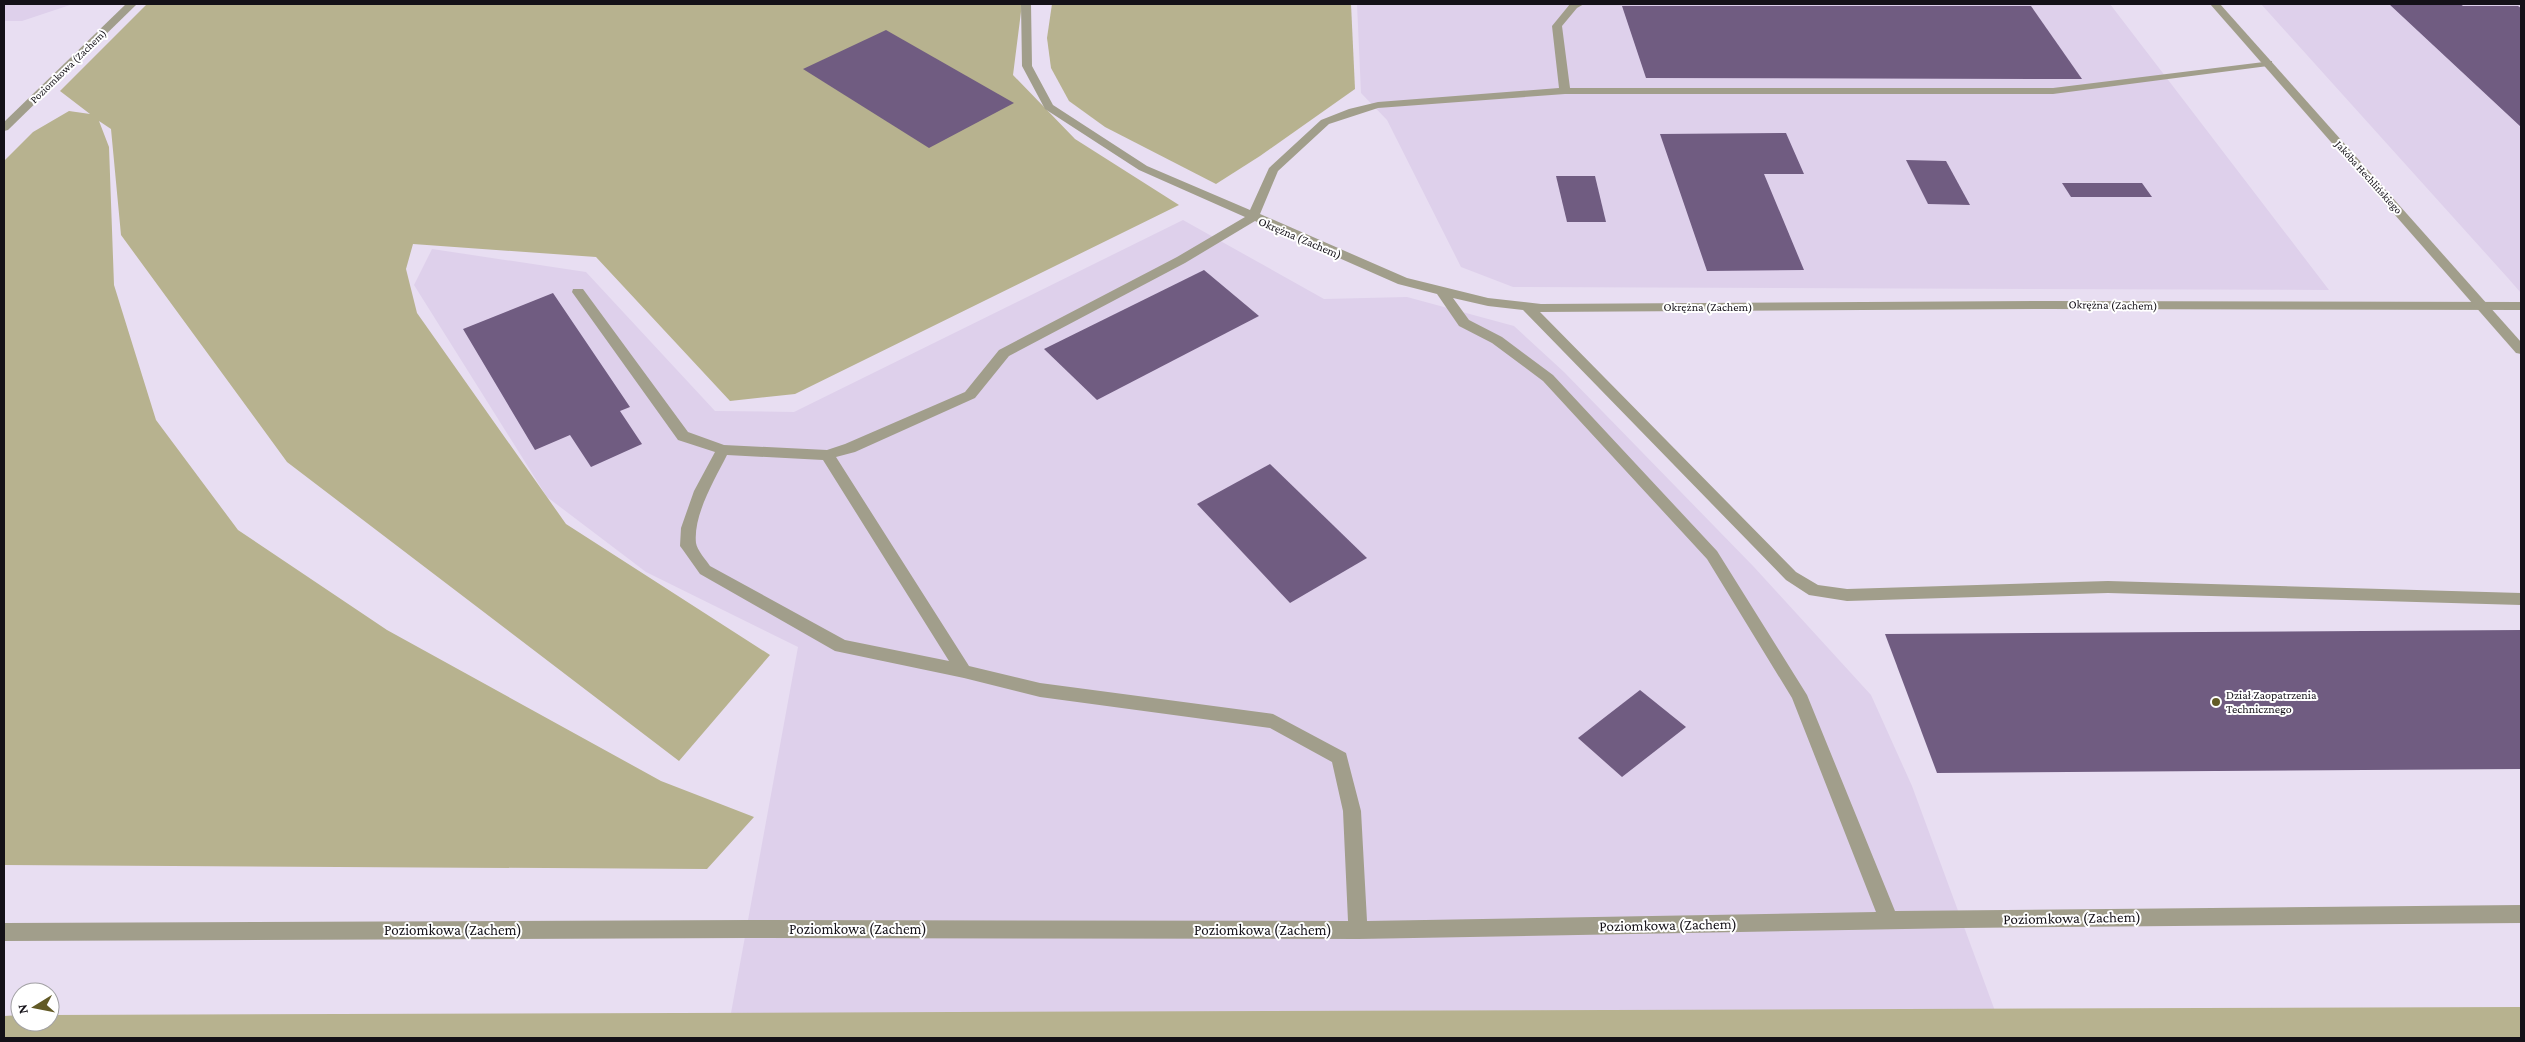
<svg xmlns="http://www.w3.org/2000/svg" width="2525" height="1042" font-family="'Crimson Pro',serif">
<rect width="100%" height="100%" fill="#e8def2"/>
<g fill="#ded0eb">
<path d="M4,4H73L22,21H4Z"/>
<path d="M1357,4H2110L2329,290L1513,287L1461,267L1387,120L1361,93Z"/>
<path d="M2261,4H2521V293L2507,277Z"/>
<path d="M1183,220L1324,299L1407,297L1514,326L1564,372L1754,567L1871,695L1912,786L2005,1038H1527L731,1013L798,647L646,572L547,497L414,285L432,249L586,272L715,411L794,412Z"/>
</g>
<g fill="#b7b28f">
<path d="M147,4H1022L1013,75L1075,139L1179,205L795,394L730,401L596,257L413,244L406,269L417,313L566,524L770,655L679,761L287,462L121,235L111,129L99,121L109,147L114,285L156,420L238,530L387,630L661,781L754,817L707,869L4,865V161L33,132L69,111L90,114L60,91Z"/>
<path d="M1052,4H1351L1355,89L1260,156L1216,184L1105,127L1069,101L1051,68L1047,38Z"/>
<path d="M2521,1007V1038H4V1016L20,1015V1022H50V1015Z"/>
</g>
<g fill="#705c81">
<path d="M2389,4H2460L2463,6H2518L2521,8V127Z"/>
<path d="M1622,6H2031L2082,79L1646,78Z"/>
<path d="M886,30L1014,103L929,148L803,69Z"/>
<path d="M1786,133L1804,174H1764L1804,270L1707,271L1660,134Z"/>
<path d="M1906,160L1946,161L1970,205L1928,204Z"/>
<path d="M1556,176H1595L1606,222H1567Z"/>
<path d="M2062,183H2142L2152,197H2071Z"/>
<path d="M1204,270L1259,316L1097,400L1044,349Z"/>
<path d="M553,293L630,407L620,411L642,444L591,467L570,435L535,450L463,329Z"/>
<path d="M1270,464L1367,558L1290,603L1197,504Z"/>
<path d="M2521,630V769L1937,773L1885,634Z"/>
<path d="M1640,690L1686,727L1622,777L1578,738Z"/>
</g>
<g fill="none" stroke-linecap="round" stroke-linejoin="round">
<g fill="#a19e8b" fill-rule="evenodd">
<path d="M126,4H137L8,130L4,131V122Z"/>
<path d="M1021,4H1031L1032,66L1053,105L1147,166L1250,210L1269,168L1321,120L1349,109L1378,102L1559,88L1552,26L1570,4H1584L1577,8L1562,26L1570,88H2053L2272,61V65L2268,66L2053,94H1565L1378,108L1329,124L1278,171L1260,214L1407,278L1488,298L1541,304L2045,301L2521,302V310L2045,309L1540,312L1796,572L1818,585L1847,589L2108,581L2521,593V605L2108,593L1847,601L1809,595L1786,580L1523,310L1488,306L1453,298L1469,320L1502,337L1553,375L1717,551L1807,695L1895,911L2521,905V923L1961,928L1358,939L747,938L4,941V923L747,920L1348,921L1343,811L1332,762L1270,728L1040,697L964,678L835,651L700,574L683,550L680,546L681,528L694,491L715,452L678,440L572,292L573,289H583L688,432L724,445L827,450L845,444L965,392L999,350L1177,257L1245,217L1139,170L1045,109L1022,66ZM1255,221L1398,284L1437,294L1459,326L1492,343L1543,381L1707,559L1792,698L1876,912L1367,921L1361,811L1346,753L1273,714L1040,683L969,666L836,457L855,452L975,398L1009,356L1185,263ZM727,455L823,460L949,661L845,640L710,566C706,560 697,550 696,543C693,515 715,479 727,455Z"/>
</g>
<path fill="#a19e8b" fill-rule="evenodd" d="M2210,4H2220L2521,342V354L2516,353Z"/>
</g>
<circle fill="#625a26" stroke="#fff" stroke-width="2" cx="2216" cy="702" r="5"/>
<g text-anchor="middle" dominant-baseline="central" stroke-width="4" stroke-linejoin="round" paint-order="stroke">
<g font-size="11" fill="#141118" stroke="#fff">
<text transform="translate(68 66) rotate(-44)">Poziomkowa (Zachem)</text>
<text transform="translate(2369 177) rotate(48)">Jakóba Hechlińskiego</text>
</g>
<g font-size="12" fill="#141118" stroke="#fff">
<text transform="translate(1300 238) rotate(23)">Okrężna (Zachem)</text>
<text transform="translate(2113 305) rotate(1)">Okrężna (Zachem)</text>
<text x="1708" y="307">Okrężna (Zachem)</text>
</g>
<g font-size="12" fill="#141118" stroke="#fff" text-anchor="start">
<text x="2226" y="695">Dział Zaopatrzenia<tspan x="2226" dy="14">Technicznego</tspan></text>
</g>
<g font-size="15" fill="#141118" stroke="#fff">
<text transform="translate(2072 918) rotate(-1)">Poziomkowa (Zachem)</text>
<text transform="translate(1668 925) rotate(-1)">Poziomkowa (Zachem)</text>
<text x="858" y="929">Poziomkowa (Zachem)</text>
<text x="453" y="930">Poziomkowa (Zachem)</text>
<text x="1263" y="930">Poziomkowa (Zachem)</text>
</g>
</g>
<rect width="2525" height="1042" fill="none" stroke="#141118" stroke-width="10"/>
<g transform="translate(35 1007) rotate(260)"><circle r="24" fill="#ffffff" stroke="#a1a0a3"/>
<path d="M0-4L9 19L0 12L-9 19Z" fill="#625a26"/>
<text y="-8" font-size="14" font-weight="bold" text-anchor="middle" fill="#141118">N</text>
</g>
</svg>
